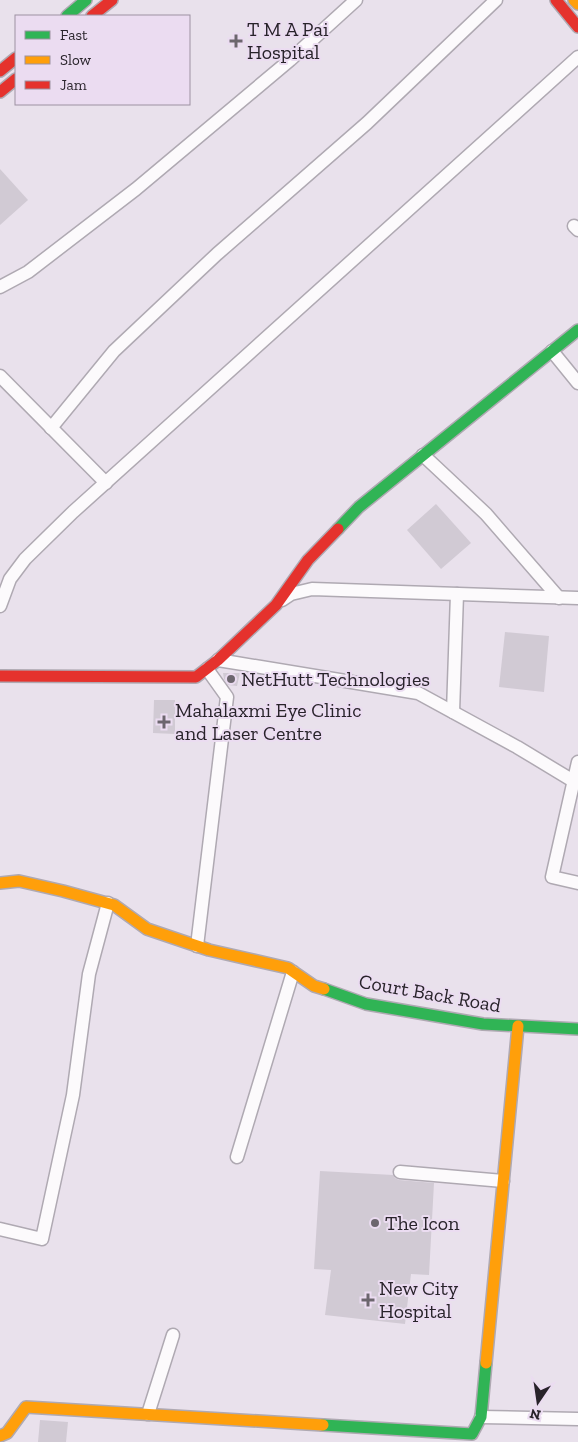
<svg xmlns="http://www.w3.org/2000/svg" width="578" height="1442" font-family="'Zilla Slab',serif">
<rect width="100%" height="100%" fill="#e9e1ec"/>
<g fill="#d1cad4">
<path d="M0,169L28,200L0,225Z"/>
<path d="M436,504L471,543L441,569L407,530Z"/>
<path d="M505,632L549,636L544,692L499,687Z"/>
<path d="M223,673H240L237,686L228,685L224,679Z"/>
<path d="M154,700H175V734L153,733Z"/>
<path d="M320,1171L393,1175L395,1178L399,1180L434,1183L429,1275L411,1274L405,1324L325,1315L331,1270L314,1269Z"/>
<path d="M40,1420L68,1422L66,1442H38Z"/>
</g>
<g fill="none" stroke-linecap="round" stroke-linejoin="round">
<defs>
<g id="street">
<path d="M574,226L578,230"/>
<path d="M0,287L28,272L136,189L290,60L356,0"/>
<path d="M552,351L578,383"/>
<path d="M0,376L106,483"/>
<path d="M51,428L114,351L217,254L367,123L496,0"/>
<path d="M423,455L486,514L559,598"/>
<path d="M282,600L291,594L312,589L578,598"/>
<path d="M0,606L10,579L25,559L73,512L578,57"/>
<path d="M218,660L418,693L517,747L575,782H578"/>
<path d="M453,712L457,594"/>
<path d="M578,762L552,877L578,883"/>
<path d="M197,946L227,697L207,669"/>
<path d="M237,1157L293,972"/>
<path d="M400,1172L503,1181"/>
<path d="M0,1229L42,1239L73,1095L89,974L108,903"/>
<path d="M148,1414L173,1335"/>
<path d="M481,1417L578,1419"/>
</g>
<g id="fast">
<path d="M67,16L86,0"/>
<path d="M338,529L359,507L578,330"/>
<path d="M324,989L366,1004L483,1024L578,1029"/>
<path d="M323,1425L472,1434L481,1417L486,1363"/>
</g>
<g id="slow">
<path d="M574,0L578,4"/>
<path d="M0,883L19,881L63,891L114,905L147,929L209,950L288,968L314,986L324,989"/>
<path d="M486,1363L518,1026"/>
<path d="M0,1436L7,1433L26,1407L323,1425"/>
</g>
<g id="jam">
<path d="M556,0L578,27"/>
<path d="M92,16L112,0"/>
<path d="M0,71L16,58"/>
<path d="M0,92L16,79"/>
<path d="M0,676L196,677L218,660L276,605L308,560L338,529"/>
</g>
</defs>
<use href="#street" stroke="#afa9b2" stroke-width="15"/>
<use href="#fast" stroke="#afa9b2" stroke-width="14"/>
<use href="#slow" stroke="#afa9b2" stroke-width="14"/>
<use href="#jam" stroke="#afa9b2" stroke-width="14"/>
<use href="#street" stroke="#fcfafc" stroke-width="12"/>
<use href="#fast" stroke="#30b455" stroke-width="11"/>
<use href="#slow" stroke="#ff9f0a" stroke-width="11"/>
<use href="#jam" stroke="#e5322d" stroke-width="11"/>
</g>
<g fill="#6c666e" stroke="#ebdcf1" stroke-width="2">
<path d="M233.5 33.5h5v5h5v5h-5v5h-5v-5h-5v-5h5z"/>
<circle cx="231" cy="679" r="5"/>
<path d="M161.5 714.5h5v5h5v5h-5v5h-5v-5h-5v-5h5z"/>
<circle cx="375" cy="1223" r="5"/>
<path d="M365.5 1292.5h5v5h5v5h-5v5h-5v-5h-5v-5h5z"/>
</g>
<g text-anchor="middle" dominant-baseline="central" stroke-width="4" stroke-linejoin="round" paint-order="stroke">
<g font-size="20" fill="#28232a" stroke="#ebdcf1" text-anchor="start">
<text x="247" y="29">T M A Pai<tspan x="247" dy="23">Hospital</tspan></text>
<text x="241" y="679">NetHutt Technologies</text>
<text x="175" y="710">Mahalaxmi Eye Clinic<tspan x="175" dy="23">and Laser Centre</tspan></text>
<text x="385" y="1223">The Icon</text>
<text x="379" y="1288">New City<tspan x="379" dy="23">Hospital</tspan></text>
</g>
<g font-size="20" fill="#28232a" stroke="#ebdcf1">
<text transform="translate(430 993) rotate(10)">Court Back Road</text>
</g>
</g>
<rect x="15" y="15" width="175" height="90" fill="#ebdcf1" stroke="#9d92a1"/>
<rect x="25" y="31" width="25" height="8" fill="#30b455" stroke="#9d92a1"/>
<text x="60" y="40" font-size="15" fill="#28232a">Fast</text>
<rect x="25" y="56" width="25" height="8" fill="#ff9f0a" stroke="#9d92a1"/>
<text x="60" y="65" font-size="15" fill="#28232a">Slow</text>
<rect x="25" y="81" width="25" height="8" fill="#e5322d" stroke="#9d92a1"/>
<text x="60" y="90" font-size="15" fill="#28232a">Jam</text>
<g transform="translate(538 1402) rotate(193)" stroke="#ebdcf1" stroke-width="4" paint-order="stroke">
<path d="M0-4L9 19L0 12L-9 19Z" fill="#28232a"/>
<text y="-8" font-size="14" font-weight="bold" text-anchor="middle" fill="#28232a">N</text>
</g>
</svg>
